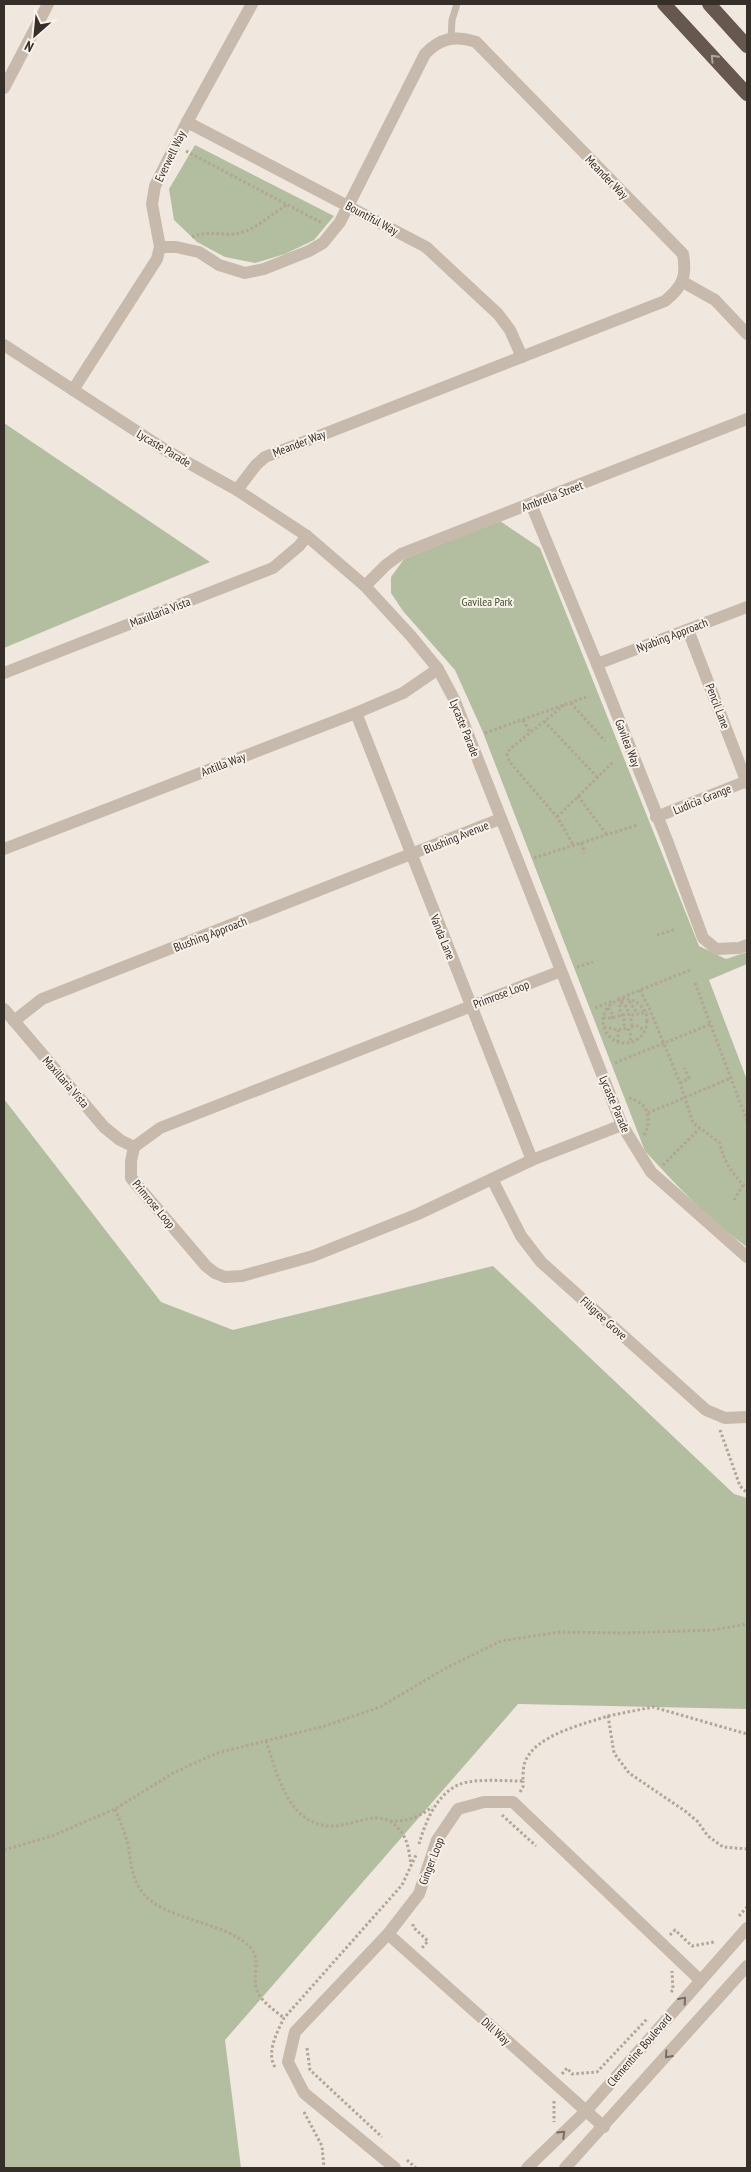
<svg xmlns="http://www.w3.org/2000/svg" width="751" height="2172" font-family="'PT Sans Narrow',sans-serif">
<rect width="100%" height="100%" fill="#f0e8de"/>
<g fill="#b2be9f">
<path d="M195,145L334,216L314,240L285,254L255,263L225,257L197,242L174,220L169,189Z"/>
<path d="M4,423L210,562L4,648Z"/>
<path d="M500,521L540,548L699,946L726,959L747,952V964L709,980L747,1080V1247C710,1221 676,1185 645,1151L482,730L455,670L403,611L391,593V577L404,559Z"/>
<path d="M4,1099L161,1302L233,1330L493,1266L734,1494L747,1498V1709L518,1704L225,2040L241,2168H4Z"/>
</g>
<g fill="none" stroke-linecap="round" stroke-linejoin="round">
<g stroke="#b3a495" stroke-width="3" stroke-dasharray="2.5 2.5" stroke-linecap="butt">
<path d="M186,151L322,223"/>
<path d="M192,237C209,229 226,238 243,232C259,227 272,213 287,205"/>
<path d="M571,703L605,741"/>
<path d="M564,705L510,749L507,754L509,761L557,817L574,846"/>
<path d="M523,720L530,732"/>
<path d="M544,721L598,778"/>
<path d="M485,733L589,696"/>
<path d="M578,796L607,835"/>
<path d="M557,817L613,762"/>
<path d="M581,843L585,853"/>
<path d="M534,858L637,825"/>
<path d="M657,935L676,929"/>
<path d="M577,967L593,962"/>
<path d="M695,983L747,1121"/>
<path d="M640,990L650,1010L680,1083L693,1123L720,1143C723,1161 732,1172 743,1185H747"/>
<path d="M618,999L690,970"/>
<circle cx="625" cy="1021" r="22"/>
<path d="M622,1000L619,1008L624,1020V1028"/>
<path d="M629,1001L637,1013"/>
<path d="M621,1002L627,1007L628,1013"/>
<path d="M595,1008L613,1001"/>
<path d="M608,1008L613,1015L611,1019"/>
<path d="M603,1018C614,1020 623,1012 633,1015"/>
<path d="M632,1026L631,1019L633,1015L647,1012"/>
<path d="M604,1027L618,1030L628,1028L631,1036L630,1043"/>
<path d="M631,1027L638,1026L645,1031"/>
<path d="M618,1042V1030"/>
<path d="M615,1063L711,1024"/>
<path d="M680,1083L689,1078L684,1068"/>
<path d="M629,1098C648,1103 653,1118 644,1135"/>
<path d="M648,1113L731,1078"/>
<path d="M663,1165L699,1129"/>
<path d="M734,1200L743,1185"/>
<path d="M720,1430L740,1486L747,1493"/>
<path d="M608,1716L653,1707L747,1734"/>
<path d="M266,1741C277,1773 288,1826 332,1826C347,1826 362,1818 377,1818C382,1818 387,1820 392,1821C406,1822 421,1816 432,1807"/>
<path d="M520,1792L523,1787V1781"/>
<path d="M115,1809C120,1821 125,1832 128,1845C131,1860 131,1875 140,1889C160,1921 224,1920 250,1947C261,1959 253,1974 256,1988C259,2000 274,2010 284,2018"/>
<path d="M502,1815L536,1846"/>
<path d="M390,1821C407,1834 408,1844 411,1865"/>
<path d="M419,1844C426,1820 439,1787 468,1782C485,1779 505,1781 523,1781C523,1775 523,1767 525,1762C535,1735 584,1724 608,1716L614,1753L629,1773L685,1811L697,1821L708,1836L723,1847L747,1849"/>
<path d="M4,1850L52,1836L115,1809L175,1772L217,1753L325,1726L380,1707L446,1668L501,1641L560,1632L621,1633L713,1630L747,1624"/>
<path d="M739,1916L747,1907"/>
<path d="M413,1924V1927L428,1941L422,1948"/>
<path d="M670,1935L675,1930L692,1946L714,1942"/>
<path d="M671,1992L673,1990L672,1971"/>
<path d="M307,2048L310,2070L382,2137"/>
<path d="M275,2067C266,2053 277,2032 284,2018L402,1885L417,1853"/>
<path d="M562,2074L567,2068L572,2074L597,2072L647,2019"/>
<path d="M554,2101V2122"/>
<path d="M304,2112L322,2146L324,2168"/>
<path d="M407,2160L416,2168"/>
</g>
<path stroke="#c7b9ab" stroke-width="7" d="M451,38L452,20L457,4"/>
<g stroke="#c7b9ab" stroke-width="12">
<path d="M4,88L48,4"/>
<path d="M187,122L426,247L498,314L510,330L522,357"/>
<path d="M160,247H176L199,252L219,265L245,273L264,269L309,251L323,243L340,222L425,54C440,38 455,35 476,42L683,254C687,277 683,286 665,301L265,457L256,465L237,490"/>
<path d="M683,282L715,300L747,334"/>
<path d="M4,345L167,451L237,490L307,536L365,586L411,636L438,669L454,699L622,1125L651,1172L747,1257"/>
<path d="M73,390L157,259L160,247L152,204L155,186L187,122L252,4"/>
<path d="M531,504L597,664L668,843L703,938L716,949L739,948L747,945"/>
<path d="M365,586L386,565L401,554L747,419"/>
<path d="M688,630L747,783"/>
<path d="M597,664L747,607"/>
<path d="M4,673L273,568L299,546L307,536"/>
<path d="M356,713L532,1160"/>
<path d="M656,817L747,781"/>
<path d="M4,849L356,713L403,693L438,669"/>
<path d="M561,971L160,1128L134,1147L131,1161V1178L206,1266L215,1273L225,1277L242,1276L313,1256L418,1214L532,1160L622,1125"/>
<path d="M4,1009L104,1127L120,1140L134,1147"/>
<path d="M14,1021L42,999L500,819"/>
<path d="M492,1179L521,1236L541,1262L706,1410L725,1418L747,1417"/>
<path d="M388,1934L604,2127"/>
<path d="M395,2168L304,2093L288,2062L295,2032L388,1934L419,1894L437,1840L458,1809L484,1802H513L700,1980"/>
<path d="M527,2168L586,2111L747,1928"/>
<path d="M565,2168L747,1966"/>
</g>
<g stroke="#66584e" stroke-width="14">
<path d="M664,4L747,94"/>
<path d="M709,4L747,46"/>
</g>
</g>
<defs><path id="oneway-chevron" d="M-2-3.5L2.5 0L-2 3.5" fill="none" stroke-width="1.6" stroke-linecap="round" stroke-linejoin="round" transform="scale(1.25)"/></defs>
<use stroke="#afa59c" href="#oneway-chevron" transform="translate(714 58) rotate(-133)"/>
<g stroke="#776d64">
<use href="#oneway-chevron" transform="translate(683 2000) rotate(-49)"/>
<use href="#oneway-chevron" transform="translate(668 2055) rotate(132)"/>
<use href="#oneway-chevron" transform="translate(562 2134) rotate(-44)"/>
</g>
<g text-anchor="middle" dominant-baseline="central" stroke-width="4" stroke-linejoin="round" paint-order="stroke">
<g font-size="12" fill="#362e29" stroke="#f8f2ea">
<text transform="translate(170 156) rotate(-64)">Everwell Way</text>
<text transform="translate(607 177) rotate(46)">Meander Way</text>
<text transform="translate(372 218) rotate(28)">Bountiful Way</text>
<text transform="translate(299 443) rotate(-21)">Meander Way</text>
<text transform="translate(164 448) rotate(31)">Lycaste Parade</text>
<text transform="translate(552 496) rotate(-21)">Ambrella Street</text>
<text transform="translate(160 612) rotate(-21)">Maxillaria Vista</text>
<text transform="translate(672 635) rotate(-21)">Nyabing Approach</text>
<text transform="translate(718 706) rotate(69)">Pencil Lane</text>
<text transform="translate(465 728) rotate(68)">Lycaste Parade</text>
<text transform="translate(628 743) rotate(69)">Gavilea Way</text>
<text transform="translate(223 764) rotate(-21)">Antilla Way</text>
<text transform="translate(702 799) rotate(-22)">Ludicia Grange</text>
<text transform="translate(456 837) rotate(-22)">Blushing Avenue</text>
<text transform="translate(210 934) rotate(-21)">Blushing Approach</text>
<text transform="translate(443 937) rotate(68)">Vanda Lane</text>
<text transform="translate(501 994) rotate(-21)">Primrose Loop</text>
<text transform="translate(66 1082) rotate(49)">Maxillaria Vista</text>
<text transform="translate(615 1104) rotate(67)">Lycaste Parade</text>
<text transform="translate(154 1204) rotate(50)">Primrose Loop</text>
<text transform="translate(604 1318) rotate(42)">Filigree Grove</text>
<text transform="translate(431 1861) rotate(-69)">Ginger Loop</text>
<text transform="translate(496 2031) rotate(42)">Dill Way</text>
<text transform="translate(639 2050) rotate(-49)">Clementine Boulevard</text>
</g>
<g font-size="12" fill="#43522f" stroke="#f8f2ea">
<text x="487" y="601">Gavilea Park</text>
</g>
</g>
<rect width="751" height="2172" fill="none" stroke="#362e29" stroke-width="10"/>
<g transform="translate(35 35) rotate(207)" stroke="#f8f2ea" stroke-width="4" paint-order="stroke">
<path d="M0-4L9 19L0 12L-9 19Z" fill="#362e29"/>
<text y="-8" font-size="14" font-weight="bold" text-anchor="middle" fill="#362e29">N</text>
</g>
</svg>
